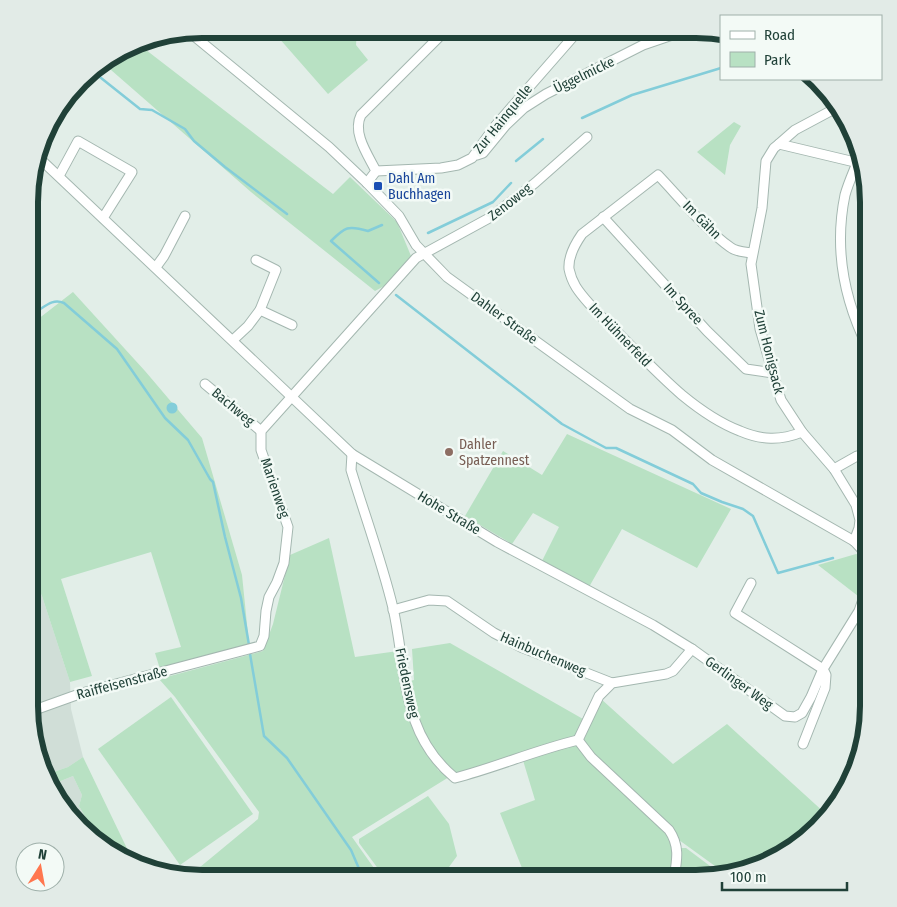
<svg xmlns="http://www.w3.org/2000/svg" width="897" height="907" font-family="'Fira Sans Condensed',sans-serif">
<rect width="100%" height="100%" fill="#e2eee8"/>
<g fill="#d0ded7">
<path d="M30,572L42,596L70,682L71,709L83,757L68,767L45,775L38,761L29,716Z"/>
<path d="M73,776L82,795L79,806L96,836L64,810L51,785Z"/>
</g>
<g fill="#b8e1c3">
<path d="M271,29H357L356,45L368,60L328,94Z"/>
<path d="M418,29H443L429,43Z"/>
<path d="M137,43L333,194L350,177L397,222L411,256L386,285L375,291L251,192L103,63Z"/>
<path d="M734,122L741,126L730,145L725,175L697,152Z"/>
<path d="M73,292L145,371L202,438L242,575L249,644L160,669L155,653L181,647L151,552L61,579L92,676L70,682L42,596L30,572L31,321L33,323Z"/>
<path d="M567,434L731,509L697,568L622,529L589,587L542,561L559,527L533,513L512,544L465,516L503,451L542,475Z"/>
<path d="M329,538L355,657L398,651L421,737L438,770L449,777L352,837L381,878L188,877L258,819L259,812L175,697L159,679L263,651L273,624L290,555Z"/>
<path d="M856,554L860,555L864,563L863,577L858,596L818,565Z"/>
<path d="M450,643L583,719L575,739L456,774L451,772L420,730L406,682L414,680L412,649Z"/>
<path d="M171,697L253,814L180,865L98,749Z"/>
<path d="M600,698L673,764L727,724L826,814L800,843L751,869L726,874L679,840L672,831L618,781L580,739Z"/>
<path d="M576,742L674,840L672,878H526L500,813L535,800L522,757Z"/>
<path d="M83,757L134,863C107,855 92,829 79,806L82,795L73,776L51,785L45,775L68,767Z"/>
<path d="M428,796L449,824L457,856L441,878H385L359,843V839Z"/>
<path d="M681,848H686L722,875L706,878H676Z"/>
</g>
<circle fill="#83cdd9" cx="172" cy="408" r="5.5"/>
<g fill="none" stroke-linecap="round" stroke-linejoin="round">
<g stroke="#83cdd9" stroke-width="2.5">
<path d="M91,70L140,109L152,110L185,129L194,141L225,167L287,214"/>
<path d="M582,118L632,95L721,68"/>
<path d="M516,161L543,139"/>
<path d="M428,233L493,202L511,183"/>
<path d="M379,283L331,241C345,227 348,225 368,231L382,225"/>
<path d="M396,295L562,424L606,448H616L693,484L701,493L722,502L743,509L753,516L778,573L833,558"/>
<path d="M31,308L39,310C48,304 54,299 64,303L117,349L165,418L188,440L210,479L213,482L225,537L241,598L249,645"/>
<path d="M250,654L264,736L287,758L351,850L363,878"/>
</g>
<defs>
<g id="minor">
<path d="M188,31L329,147L367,183L399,216L416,245L447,277L630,409L672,430L712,460L854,541L868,544"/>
<path d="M779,144L795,130L838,107"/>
<path d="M477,155L483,153L506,125L524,108L546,94L643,45L687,30"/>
<path d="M37,156L352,454L497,542L653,625L692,649L785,716L795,717L802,713L811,697L823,669L859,611L866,591L868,578"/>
<path d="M857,163C853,173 848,184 845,195C834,248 844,300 868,348"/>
<path d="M376,171L441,168L458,165L472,158L496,125L579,30"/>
<path d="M59,176L78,141L132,172L103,218"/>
<path d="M367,183L376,171C368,155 352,133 361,115L447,29"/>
<path d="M603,217L707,331L746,369L773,373"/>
<path d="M752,253C745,252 736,252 730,247C706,230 679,197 658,175L582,234C575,244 568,256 569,269C570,274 573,282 576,287C587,304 604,319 619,334C640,355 660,376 682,395C699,409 719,423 740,431C761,440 780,441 802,432"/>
<path d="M156,267L164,256L185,216"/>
<path d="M260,310L292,325"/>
<path d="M233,340L248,326L260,310L276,270L256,260"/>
<path d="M205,384L261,431"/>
<path d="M352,454L351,470C365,516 382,562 393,608C407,670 400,733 455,778C497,767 536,750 578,740"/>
<path d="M834,469L857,456L868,453"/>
<path d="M854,541L859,528L860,520L856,505L834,469L802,432L781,400L760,329L751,264L762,208L766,161L774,148L779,144L863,164"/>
<path d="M854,541L868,556"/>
<path d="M751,583L735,613L823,669L826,675L825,688L803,744"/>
<path d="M393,610L429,600L447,601L494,633L523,648L612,683"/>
<path d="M29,712L82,693L260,646L264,636L266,611L269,597L277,582L284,563L288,527L261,450V431L416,258L491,217L535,183L587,137"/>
<path d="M578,740L591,757L669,830C680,846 677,860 674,878"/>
<path d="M578,740L599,696L612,683L666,674L673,671L692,649"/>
</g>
</defs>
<use href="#minor" stroke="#a4b7b0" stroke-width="11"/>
<use href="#minor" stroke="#fff" stroke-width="9"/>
</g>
<rect fill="#1a4fb4" stroke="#f3faf6" stroke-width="2" x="373" y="181" width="10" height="10" rx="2.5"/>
<circle fill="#8d6e63" stroke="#f3faf6" stroke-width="2" cx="449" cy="452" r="5"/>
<g text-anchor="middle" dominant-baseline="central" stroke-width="5" stroke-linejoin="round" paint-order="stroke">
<g font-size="14" fill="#204138" stroke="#f3faf6">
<text transform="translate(584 75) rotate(-26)">Üggelmicke</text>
<text transform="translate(503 119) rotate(-51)">Zur Hainquelle</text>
<text transform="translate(510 202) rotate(-38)">Zenoweg</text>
<text transform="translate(702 220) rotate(45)">Im Gähn</text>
<text transform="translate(683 304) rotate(48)">Im Spree</text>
<text transform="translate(504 318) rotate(36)">Dahler Straße</text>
<text transform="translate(620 335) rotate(46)">Im Hühnerfeld</text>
<text transform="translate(769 352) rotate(76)">Zum Honigsack</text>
<text transform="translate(233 407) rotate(40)">Bachweg</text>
<text transform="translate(275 488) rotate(71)">Marienweg</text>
<text transform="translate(449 513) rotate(31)">Hohe Straße</text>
<text transform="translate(543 654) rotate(23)">Hainbuchenweg</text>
<text transform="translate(122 683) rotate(-15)">Raiffeisenstraße</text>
<text transform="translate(407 683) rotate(78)">Friedensweg</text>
<text transform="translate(739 683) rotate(36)">Gerlinger Weg</text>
</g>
<g font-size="14" fill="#164399" stroke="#f3faf6" text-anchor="start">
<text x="388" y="178">Dahl Am<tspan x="388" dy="16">Buchhagen</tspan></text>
</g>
<g font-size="14" fill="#785e54" stroke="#f3faf6" text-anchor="start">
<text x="459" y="444">Dahler<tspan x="459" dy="16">Spatzennest</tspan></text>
</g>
</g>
<path d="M0 0H897V907H0ZM202 38H696A164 164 0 0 1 860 202V706A164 164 0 0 1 696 870H202A164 164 0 0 1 38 706V202A164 164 0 0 1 202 38Z" fill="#e2ebe7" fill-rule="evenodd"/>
<path fill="none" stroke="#204138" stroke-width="6" d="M202 38H696A164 164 0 0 1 860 202V706A164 164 0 0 1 696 870H202A164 164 0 0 1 38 706V202A164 164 0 0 1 202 38Z"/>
<rect x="720" y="15" width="162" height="65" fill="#f3faf6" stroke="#9fb0aa"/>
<rect x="730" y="31" width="25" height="8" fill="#ffffff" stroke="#9fb0aa"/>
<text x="764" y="40" font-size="15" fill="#204138">Road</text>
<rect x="730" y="52" width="25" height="15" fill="#b8e1c3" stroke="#9fb0aa"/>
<text x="764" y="65" font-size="15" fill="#204138">Park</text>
<g transform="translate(40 867) rotate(11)"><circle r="24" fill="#f3faf6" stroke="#9fb0aa"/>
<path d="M0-4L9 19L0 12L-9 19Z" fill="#ff774f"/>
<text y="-8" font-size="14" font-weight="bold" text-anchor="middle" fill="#204138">N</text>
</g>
<path d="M722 882v8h125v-8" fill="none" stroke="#204138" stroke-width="2.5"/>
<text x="730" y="882" font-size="15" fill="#204138" stroke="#f3faf6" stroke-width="4" paint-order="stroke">100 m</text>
</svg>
